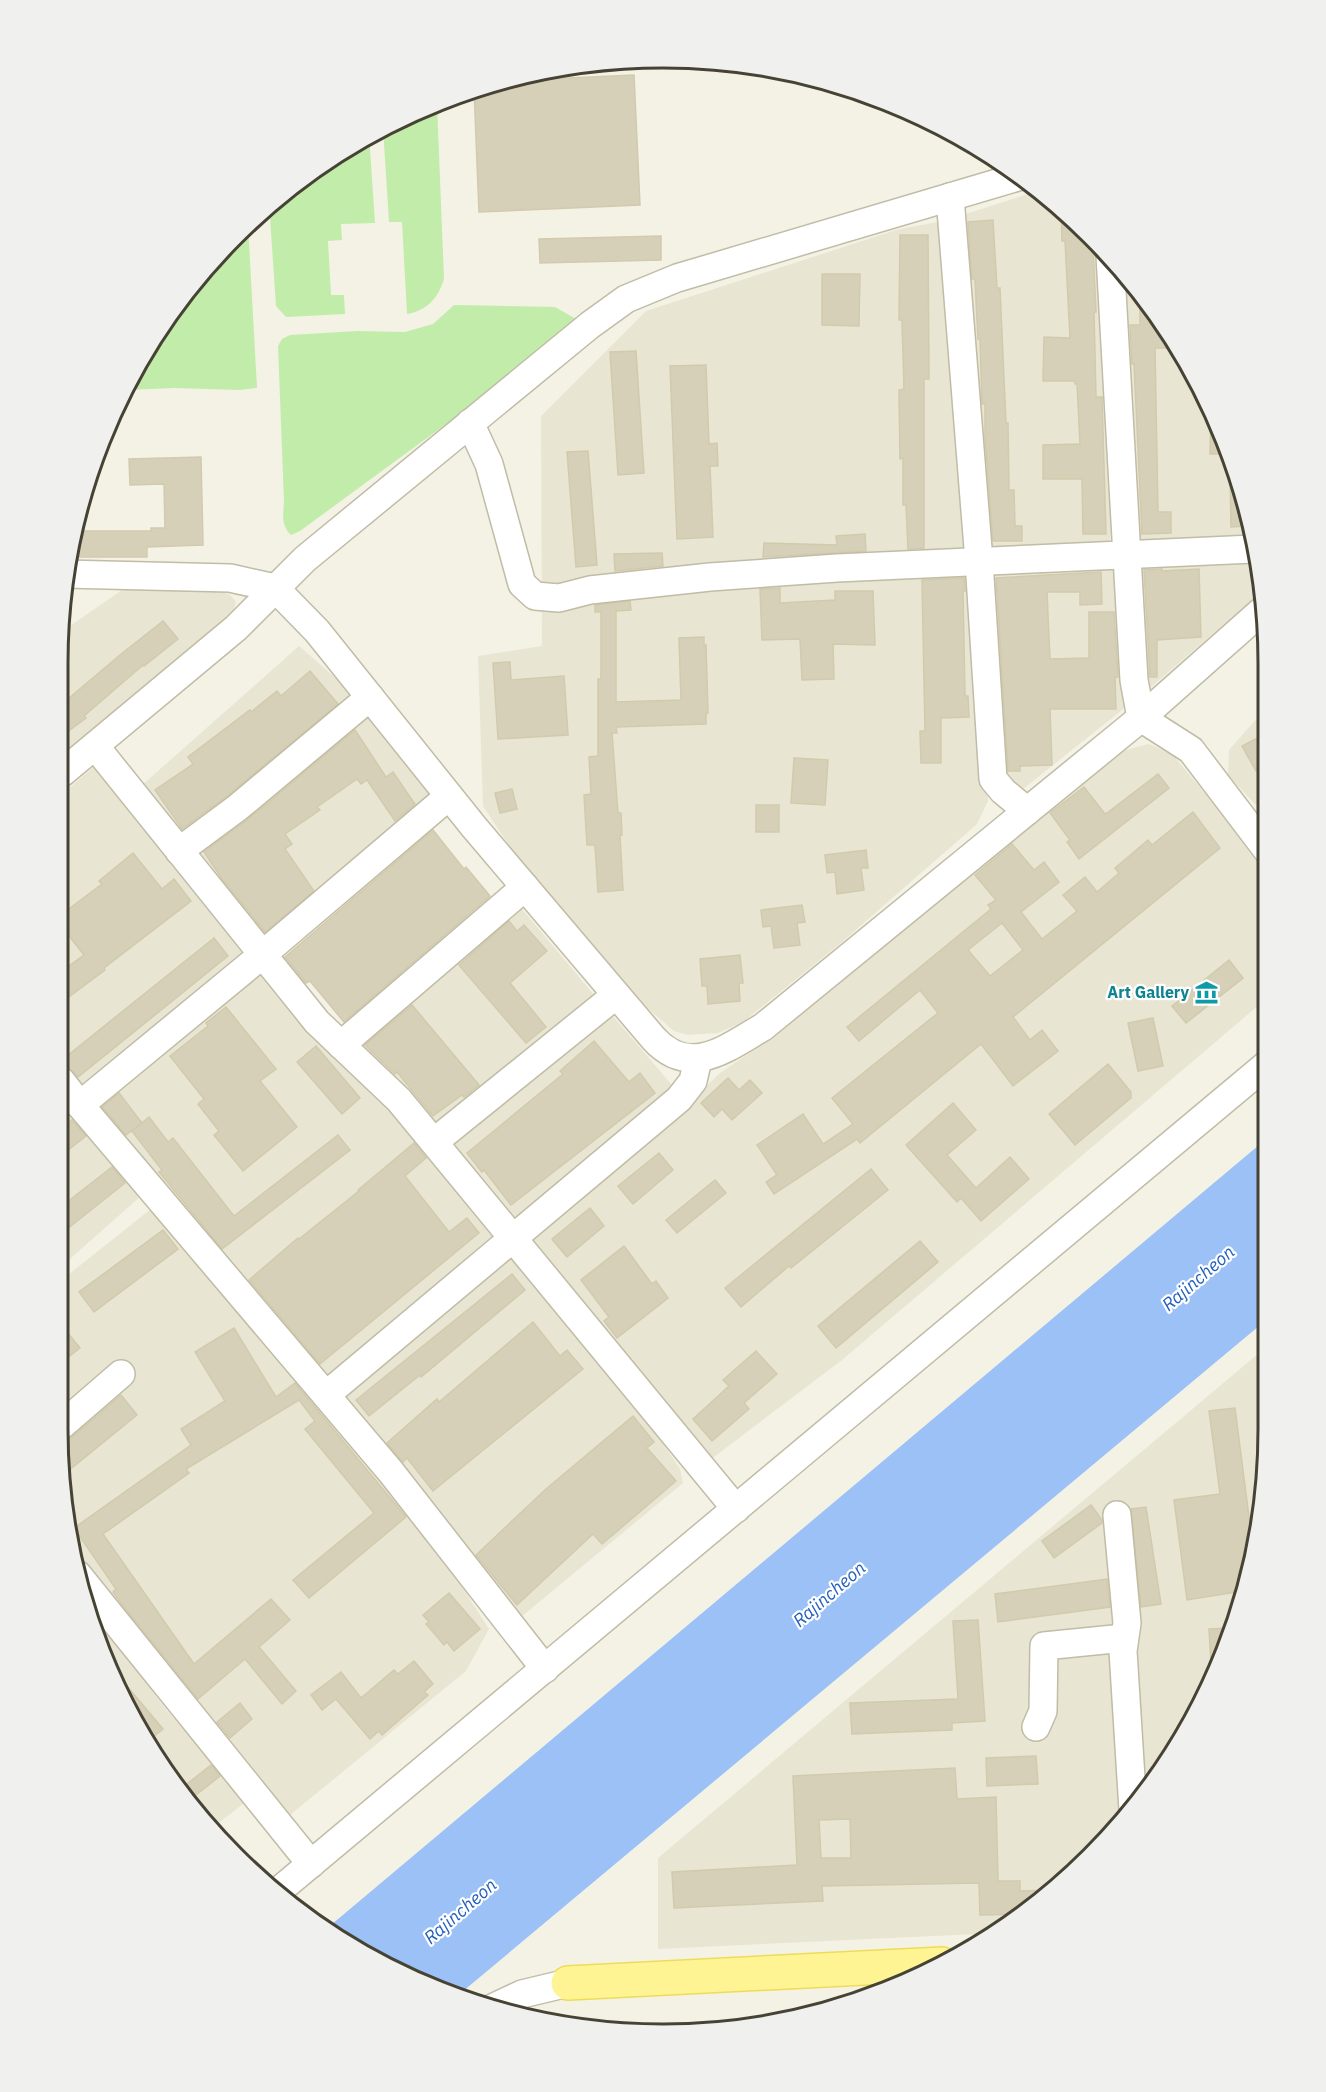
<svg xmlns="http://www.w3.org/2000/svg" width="1326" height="2092" font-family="'IBM Plex Sans',sans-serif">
<rect width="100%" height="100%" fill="#f4f2e5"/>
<g fill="#e8e5d2">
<path d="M1040,190L1098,244L1103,317L1112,525L1110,539L1103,546L991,550L958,224L966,214Z"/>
<path d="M942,221L980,657L988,801L977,824L842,942L743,1022L718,1033L688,1035L674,1031L646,1007L508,844L483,806L478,656L542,646L541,416L646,311L896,230Z"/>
<path d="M1119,264L1188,360L1237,469L1250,534L1148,541L1135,539Z"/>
<path d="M1255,561L1261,592L1151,687L1140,686L1138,562Z"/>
<path d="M1110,566L1114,569L1126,705L1122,710L1018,793L1005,784L988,569Z"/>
<path d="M128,586H205L230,595L236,602L233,612L62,763V629L64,630Z"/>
<path d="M1268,622L1267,817L1228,775L1229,750L1259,716L1263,626Z"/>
<path d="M299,646L347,688L353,702L182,841L140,787Z"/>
<path d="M364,711L435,802L264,944L191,850Z"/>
<path d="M1149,744L1173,755L1267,868L1266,999L842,1360L710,1460L528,1240L644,1146L720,1073L760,1046L1091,769L1125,750Z"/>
<path d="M95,766L251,955L83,1093L62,1073V794Z"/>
<path d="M517,903L599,1001L438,1130L354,1040Z"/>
<path d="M259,969L404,1118L499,1237L325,1382L91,1107Z"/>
<path d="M612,1015L672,1085L675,1094L519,1224L453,1146L455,1138Z"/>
<path d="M62,1093L142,1195L62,1266Z"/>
<path d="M156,1205L416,1514L489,1629L466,1671L290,1815L280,1810L161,1673L74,1561L62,1508V1300L65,1295L64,1278Z"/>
<path d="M513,1249L625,1387L680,1469L683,1483L521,1617L336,1399Z"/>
<path d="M1265,1348L1264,1508L1223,1661L1144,1798L1063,1884L999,1933L658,1949V1858Z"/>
<path d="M84,1601L167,1711L236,1789L244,1803L211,1829L159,1766L89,1623Z"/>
</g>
<g fill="#c2ecaa">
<path d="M437,104L444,279C438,298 428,310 407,314L402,222H389L383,128Z"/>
<path d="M369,134L375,223L341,224L342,240L328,241L331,295H344L345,314L286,317L276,306L269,203L360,138Z"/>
<path d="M248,224L257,388L240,390L174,388L127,390L182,294Z"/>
<path d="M454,305L555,307L576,319L568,328L562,339L300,531L291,535C281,526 283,514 284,502L278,346L282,339L290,335L357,331L405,332L433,324Z"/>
</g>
<path fill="#9bc1f6" d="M1265,1140V1321L456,1997L360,1954L325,1930Z"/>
<g fill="#d7d0b9" stroke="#d2caac" stroke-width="1.5" fill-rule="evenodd">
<path d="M634,75L640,205L479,212L474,88L503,81Z"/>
<path d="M1061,209L1091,237V248H1093L1096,312H1094L1096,397H1102L1106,534H1083L1082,479H1043V445L1080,444L1077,384H1075V381H1043L1044,337L1070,338L1065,241H1062Z"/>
<path d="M993,220L997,288H1000L1006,423H1008L1009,490H1014L1015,526H1022V541H993L985,437V404H982L980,339H978L975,279H972L968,222Z"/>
<path d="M900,235H928L929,379H924V548L908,549L906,505H903V458L900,459L899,390L904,389L902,320H899Z"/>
<path d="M661,236V260L540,263L539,239Z"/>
<path d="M822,274H860L859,326L822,325Z"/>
<path d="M1140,293L1179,348H1155L1158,512H1171V533L1142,534L1134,363L1132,364L1130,325H1140Z"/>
<path d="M636,351L644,473L618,475L610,352Z"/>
<path d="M706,365L709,444L717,443L718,466H710L713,537L677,539L670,366Z"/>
<path d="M1211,411L1225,442L1230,454H1210Z"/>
<path d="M588,451L597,565L576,567L567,452Z"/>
<path d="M201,457L203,545L147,547V557H69L76,531H151V528H165L164,484L130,485L129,459Z"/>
<path d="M1238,472L1248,526L1231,527L1230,473Z"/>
<path d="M865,534L866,551L763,557L764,543L837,545L836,536Z"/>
<path d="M662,553L663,566L615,571L614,554Z"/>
<path d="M1162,569V571L1199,569L1201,637L1157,640V677H1150L1144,570Z"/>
<path d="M1101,572L1102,604L1080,605V592H1047L1050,659L1089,658V612H1114L1118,677H1115L1116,709H1050L1052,765L1020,766V771H1008L996,578Z"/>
<path d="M964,578L965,591H963L965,696H968L969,717L941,718V763H921L920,731H925L922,580Z"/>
<path d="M780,588V603L835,600V591H873L875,645L833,644L834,679L802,680L800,639L762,640L760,589Z"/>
<path d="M630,601L631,610L616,611V702L681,700L679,638L704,637V646L706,645L708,713H706V724L616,727L617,733H612L618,813H621L622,835H620L623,890L598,892L595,845H587L584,795L591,794L589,757L598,756V679H601V612H595V605Z"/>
<path d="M163,621L178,639L144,666L143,665L84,716L86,718L62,736V704L120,655Z"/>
<path d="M510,662L511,680L564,676L568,735L498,739L493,663Z"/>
<path d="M310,671L338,704L227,796L182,829L155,790L193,764L188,757L250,710L251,712L277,691L281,696Z"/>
<path d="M355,730L386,777L393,772L415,804L395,821L367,780L361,784L357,779L317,807L320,810L285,834L292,844L285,849L314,891L265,932L222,879L204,852L247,820Z"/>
<path d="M1267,733V765L1256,771L1242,746Z"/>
<path d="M794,758L828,760L825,805L791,803Z"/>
<path d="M1158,774L1169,788L1079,859L1067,842L1070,840L1050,813L1084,787L1105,814L1107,813Z"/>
<path d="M512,789L517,809L500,813L495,793Z"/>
<rect x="756" y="805" width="23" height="27"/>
<path d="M1193,812L1220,848L1013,1017L1030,1040L1042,1030L1058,1051L1013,1086L981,1044L860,1143L857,1139L774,1194L766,1182L777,1175L757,1145L803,1114L823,1144L853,1124L832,1098L938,1013L920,990L859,1041L847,1027L991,909L988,905L996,900L975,875L1012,844L1034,870L1044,862L1059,882L1021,912L1042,939L1077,911L1063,895L1085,877L1097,892L1119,873L1115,868L1148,840L1152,845ZM1002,923L1023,950L990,976L968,950Z"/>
<path d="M433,830L464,869L466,867L490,896L344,1022L310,981L306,983L285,957Z"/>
<path d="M866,850L868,868H861L864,890L837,894L835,872L827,873L825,855Z"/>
<path d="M133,853L162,889L174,879L191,901L104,968L105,970L62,1002V971L84,955L62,927V914L102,884L99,881Z"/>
<path d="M802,905L805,922L797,923L800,945L774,948L771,926L763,927L761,910Z"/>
<path d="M509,921L517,931L524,925L547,951L510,983L546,1027L526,1043L459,965Z"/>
<path d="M214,938L228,956L78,1077L68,1068L63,1067L62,1060Z"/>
<path d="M740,955L743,983H739L740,1001L708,1004L707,986H702L700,959Z"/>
<path d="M1229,960L1243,978L1186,1023L1172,1006Z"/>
<path d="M412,1005L479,1085L464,1097L462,1095L433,1116L397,1072L395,1074L365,1045Z"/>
<path d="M226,1007L276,1069L260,1081L297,1127L243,1171L214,1135L219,1131L198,1104L204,1099L170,1056L208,1026L206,1023Z"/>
<path d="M1153,1018L1163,1066L1138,1071L1128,1023Z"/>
<path d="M594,1041L629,1082L640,1073L655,1093L511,1205L484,1170L482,1172L467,1153L563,1074L560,1071Z"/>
<path d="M316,1046L360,1098L342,1114L297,1062Z"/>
<path d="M1108,1064L1131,1092V1098L1075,1145L1049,1114Z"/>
<path d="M728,1078L739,1090L750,1080L762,1093L732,1120L722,1109L714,1117L701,1103Z"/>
<path d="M119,1093L142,1123L126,1135L102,1107Z"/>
<path d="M953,1103L976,1130L947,1155L976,1188L1010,1157L1029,1179L981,1221L961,1198L957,1202L906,1145Z"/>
<path d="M149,1117L168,1142L173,1138L234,1216L338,1135L350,1150L222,1249L159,1172L162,1170L132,1131Z"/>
<path d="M72,1120L86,1136L62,1155V1128Z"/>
<path d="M414,1143L426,1158L405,1176L449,1232L467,1218L479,1233L320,1364L249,1280L298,1238L299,1239L359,1191L358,1190Z"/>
<path d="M659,1153L673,1170L633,1204L618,1186Z"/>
<path d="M112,1167L125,1183L62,1233V1206Z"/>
<path d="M871,1169L888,1190L791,1268L789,1266L741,1307L725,1288Z"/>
<path d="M715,1180L726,1193L677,1233L666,1220Z"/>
<path d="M590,1208L604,1226L567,1257L552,1239Z"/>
<path d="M163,1230L178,1249L94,1312L79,1292Z"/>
<path d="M920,1241L938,1262L836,1348L818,1326Z"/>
<path d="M624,1246L652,1284L656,1281L668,1298L617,1338L604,1321L609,1317L581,1280Z"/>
<path d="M512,1274L525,1290L421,1377L420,1375L369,1416L356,1400Z"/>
<path d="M533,1322L560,1356L567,1350L583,1369L433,1491L407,1458L403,1462L387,1443L437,1399L439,1402Z"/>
<path d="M62,1326L80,1348L62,1362Z"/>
<path d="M234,1328L276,1397L295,1383L406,1517L309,1598L293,1580L374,1513L305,1429L315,1421L299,1400L186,1469L189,1473L103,1534L194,1664L271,1599L290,1620L259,1647L296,1691L282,1704L245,1659L198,1699L124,1607L113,1592L116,1589L74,1528L191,1445L181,1429L225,1401L195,1352Z"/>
<path d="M756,1351L777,1374L744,1403L749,1409L712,1441L693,1419L729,1386L723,1380Z"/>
<path d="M121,1395L137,1415L62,1476V1441L72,1437Z"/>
<path d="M1235,1408L1253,1548L1242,1591L1187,1600L1174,1500L1220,1494L1209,1411Z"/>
<path d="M633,1416L654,1442L647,1448L676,1481L602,1544L593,1534L517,1605L476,1555L546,1489Z"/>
<path d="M1091,1505L1102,1520V1523L1054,1558L1042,1541Z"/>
<path d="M1146,1507L1161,1604L1141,1607L1131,1509Z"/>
<path d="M1107,1579L1110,1607L998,1622L995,1594Z"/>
<path d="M449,1593L480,1629L454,1651L447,1642L444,1645L426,1624L429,1622L423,1615Z"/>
<path d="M978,1620L985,1721L952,1723V1730L852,1734L850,1703L958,1699L953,1621Z"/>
<path d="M1232,1628L1223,1661L1212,1680L1209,1629Z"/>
<path d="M414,1661L433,1684L424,1692L428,1695L382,1735L379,1731L370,1739L336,1699L322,1710L311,1695L341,1672L361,1698L394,1670L398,1674Z"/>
<path d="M126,1685L163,1729L147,1742L121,1688Z"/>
<path d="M240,1703L252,1719L230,1738L217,1722Z"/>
<path d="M1036,1756L1038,1784L987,1786L986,1758Z"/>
<path d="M211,1765L220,1776L196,1795L187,1784Z"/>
<path d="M955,1768L957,1799L996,1797L998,1881H1020V1891L1056,1890L1024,1914L980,1915L979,1883L822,1886L823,1901L674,1908L672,1872L797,1865L793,1776ZM850,1819L851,1858H821L819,1820Z"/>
</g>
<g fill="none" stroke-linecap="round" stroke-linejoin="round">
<defs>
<g id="minor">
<path d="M950,197L979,561L993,779L1003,791L1027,811"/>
<path d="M1110,256L1134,680L1141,718L1191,750L1267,850"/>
<path d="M470,423L489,464L522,584L535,596L559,598L590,590L710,577L837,568L1253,549"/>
<path d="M65,574L230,578L275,588L317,631L474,827L654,1039C690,1078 727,1048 763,1027L1141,718L1265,608"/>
<path d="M95,746L317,1022L399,1100L736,1509"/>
<path d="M62,773L236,628L305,559L590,325L626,299L677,278L1021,176"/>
<path d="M179,851L237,808L370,697"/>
<path d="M341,1045L525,887"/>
<path d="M62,1082L80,1105L391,1472L545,1669"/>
<path d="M80,1105L262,955L449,796"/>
<path d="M434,1142L616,995"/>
<path d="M326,1395L679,1099L693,1081L698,1059"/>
<path d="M62,1425L121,1374"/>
<path d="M1117,1515L1127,1623L1123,1651L1133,1810"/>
<path d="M78,1575L311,1864"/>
<path d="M1036,1727L1043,1711L1044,1646L1124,1638"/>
<path d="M276,1893L1266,1065"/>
<path d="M490,2009L522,1994L568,1983"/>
</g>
<path id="major" d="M568,1983L942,1964"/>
</defs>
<use href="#minor" stroke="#c0bca6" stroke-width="30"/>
<use href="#major" stroke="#eedc59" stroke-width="36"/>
<use href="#minor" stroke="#fff" stroke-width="27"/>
<use href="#major" stroke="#fff493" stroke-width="33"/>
</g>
<defs>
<symbol id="museum-bare" viewBox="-9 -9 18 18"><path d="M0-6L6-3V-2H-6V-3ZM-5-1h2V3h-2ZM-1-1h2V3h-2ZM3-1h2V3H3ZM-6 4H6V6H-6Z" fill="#0f9aa8" stroke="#fff" stroke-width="2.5" paint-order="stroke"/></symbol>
</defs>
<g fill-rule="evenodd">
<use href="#museum-bare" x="1190" y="976" width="33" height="33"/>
</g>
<g text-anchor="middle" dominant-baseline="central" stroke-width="4.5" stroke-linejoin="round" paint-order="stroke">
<g font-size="16" font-weight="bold" fill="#0d838f" stroke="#fff" text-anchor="end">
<text x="1189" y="992">Art Gallery</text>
</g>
<g font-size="18" font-style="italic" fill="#2460bc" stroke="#fff">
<text transform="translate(1198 1278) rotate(-41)">Rajincheon</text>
<text transform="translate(829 1594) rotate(-41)">Rajincheon</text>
<text transform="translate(460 1911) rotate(-41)">Rajincheon</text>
</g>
</g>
<path d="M0 0H1326V2092H0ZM663 68H663A595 595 0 0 1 1258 663V1429A595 595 0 0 1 663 2024H663A595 595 0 0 1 68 1429V663A595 595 0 0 1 663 68Z" fill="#f0f0ef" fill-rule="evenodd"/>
<path fill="none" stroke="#474334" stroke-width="3" d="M663 68H663A595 595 0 0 1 1258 663V1429A595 595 0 0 1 663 2024H663A595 595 0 0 1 68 1429V663A595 595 0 0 1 663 68Z"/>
</svg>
